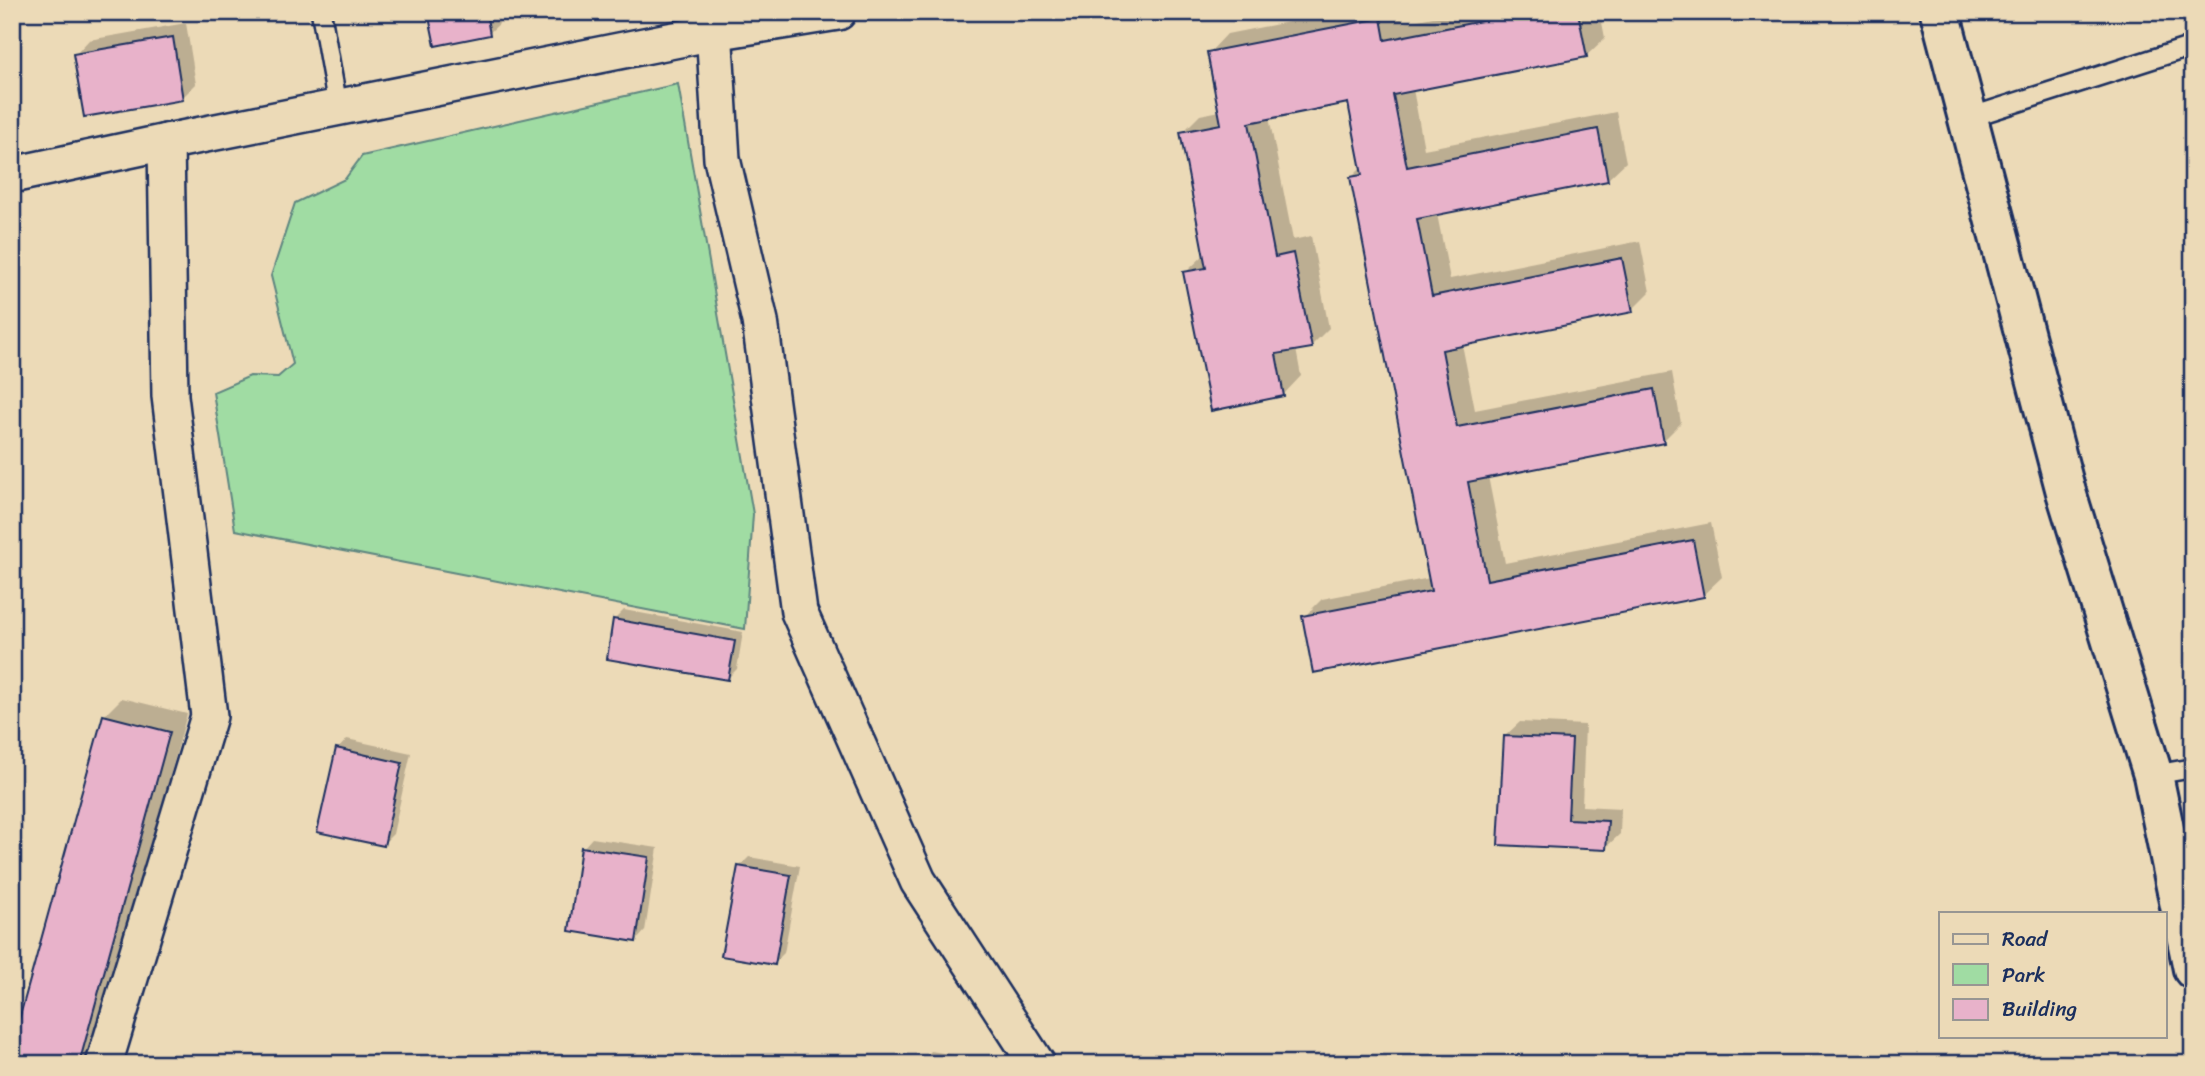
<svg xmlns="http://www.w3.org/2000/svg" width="2205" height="1076" font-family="Sriracha,sans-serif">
<rect width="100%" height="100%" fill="#ecdab7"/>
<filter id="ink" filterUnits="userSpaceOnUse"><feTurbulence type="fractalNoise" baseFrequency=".0143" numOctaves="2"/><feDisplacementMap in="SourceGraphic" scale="14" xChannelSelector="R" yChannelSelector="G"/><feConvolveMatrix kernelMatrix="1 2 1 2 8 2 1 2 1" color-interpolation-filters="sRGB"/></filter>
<g filter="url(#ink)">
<path fill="#a0dca3" stroke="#5e8680" stroke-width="2" d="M678,84L753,514L745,629L235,530L213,392L250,376L278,377L293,364L271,276L295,203L345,179L362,156Z"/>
<g fill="#0003">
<path d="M430,12H497L499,24L489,33Z"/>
<path d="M1339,12H1401L1403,23L1458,12H1600L1605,38L1586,56L1413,89L1424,149L1616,112L1626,162L1607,180L1437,214L1450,279L1640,241L1650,292L1632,310L1462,344L1475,410L1672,372L1681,423L1663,441L1488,476L1505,563L1711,523L1722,577L1703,595L1304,617L1322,599L1430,578L1352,177L1362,167L1349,101L1269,117L1293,240L1311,236L1329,328L1311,346L1296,349L1301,376L1283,395L1185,273L1205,254L1182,133L1200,115L1220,111L1209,53L1227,34Z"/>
<path d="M186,23L196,84L182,98L75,55L89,40Z"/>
<path d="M624,610L743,632L737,669L727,679L614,620Z"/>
<path d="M122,698L187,714L93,1059L87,1064H26L104,716Z"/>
<path d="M1520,722L1585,725L1582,806L1621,808L1620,834L1605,848L1500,843L1505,736Z"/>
<path d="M347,739L411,753L393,834L383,844L338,749Z"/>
<path d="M592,838L658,848L645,931L636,941L583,848Z"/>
<path d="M749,857L800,866L784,953L774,963L739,867Z"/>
<path d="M931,1051L1006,1064H921Z"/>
</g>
<g fill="#e8b2ca" stroke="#1b2f5e" stroke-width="2">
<path d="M428,12H486L490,35L435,46Z"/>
<path d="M533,12H566L534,18Z"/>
<path d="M1527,12H1578L1587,57L1393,95L1407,167L1598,129L1608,181L1417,219L1432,296L1622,258L1633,312L1442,350L1457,427L1654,389L1664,443L1468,482L1487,580L1693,540L1704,597L1313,673L1302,616L1431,591L1350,177L1362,175L1348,103L1249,123L1275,257L1293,253L1312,348L1276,354L1284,396L1211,411L1183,272L1206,268L1180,132L1221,124L1207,52L1381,18L1385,40Z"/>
<path d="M173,37L183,100L84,117L73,54Z"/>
<path d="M613,619L735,641L728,680L607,659Z"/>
<path d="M103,715L170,732L79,1064H19L12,1062V1045Z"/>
<path d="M1504,736L1572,739L1568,819L1608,821L1606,850L1498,845Z"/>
<path d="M336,748L402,763L384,846L317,832Z"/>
<path d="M581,847L649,857L636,942L569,931Z"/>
<path d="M738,866L791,875L775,965L721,956Z"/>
</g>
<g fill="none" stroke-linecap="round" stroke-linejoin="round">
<defs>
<g id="service">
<path d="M321,12L338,108"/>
<path d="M1968,118L2193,46"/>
<path d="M2153,775L2193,768"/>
</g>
<g id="minor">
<path d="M713,12L722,159L760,321L799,612L918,881L1037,1064"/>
<path d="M12,175L166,142L714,32L838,12"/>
<path d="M104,1064L209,716L170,396L166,142"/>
</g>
<path id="tertiary" d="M1940,12L2066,492L2153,775L2193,969"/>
</defs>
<use href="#service" stroke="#1b2f5e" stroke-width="23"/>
<use href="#minor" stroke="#1b2f5e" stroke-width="40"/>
<use href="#tertiary" stroke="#1b2f5e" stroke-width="44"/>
<use href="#service" stroke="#ecdab7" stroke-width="18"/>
<use href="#minor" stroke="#ecdab7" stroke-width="35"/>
<use href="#tertiary" stroke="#ecdab7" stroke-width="38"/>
</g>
</g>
<rect width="2205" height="1076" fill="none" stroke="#ecdab7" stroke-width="42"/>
<rect x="21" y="21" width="2163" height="1034" fill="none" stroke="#1b2f5e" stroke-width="2.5" filter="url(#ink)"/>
<rect x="1939" y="912" width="228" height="126" fill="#ecdab7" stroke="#989693" stroke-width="2"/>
<rect x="1953" y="934" width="35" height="10" fill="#ecdab7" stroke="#989693" stroke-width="2"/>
<text x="2002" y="946" font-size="21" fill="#1b2f5e">Road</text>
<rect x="1953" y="964" width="35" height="21" fill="#a0dca3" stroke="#989693" stroke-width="2"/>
<text x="2002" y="982" font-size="21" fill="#1b2f5e">Park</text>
<rect x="1953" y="999" width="35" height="21" fill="#e8b2ca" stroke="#989693" stroke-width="2"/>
<text x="2002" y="1016" font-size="21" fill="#1b2f5e">Building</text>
</svg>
